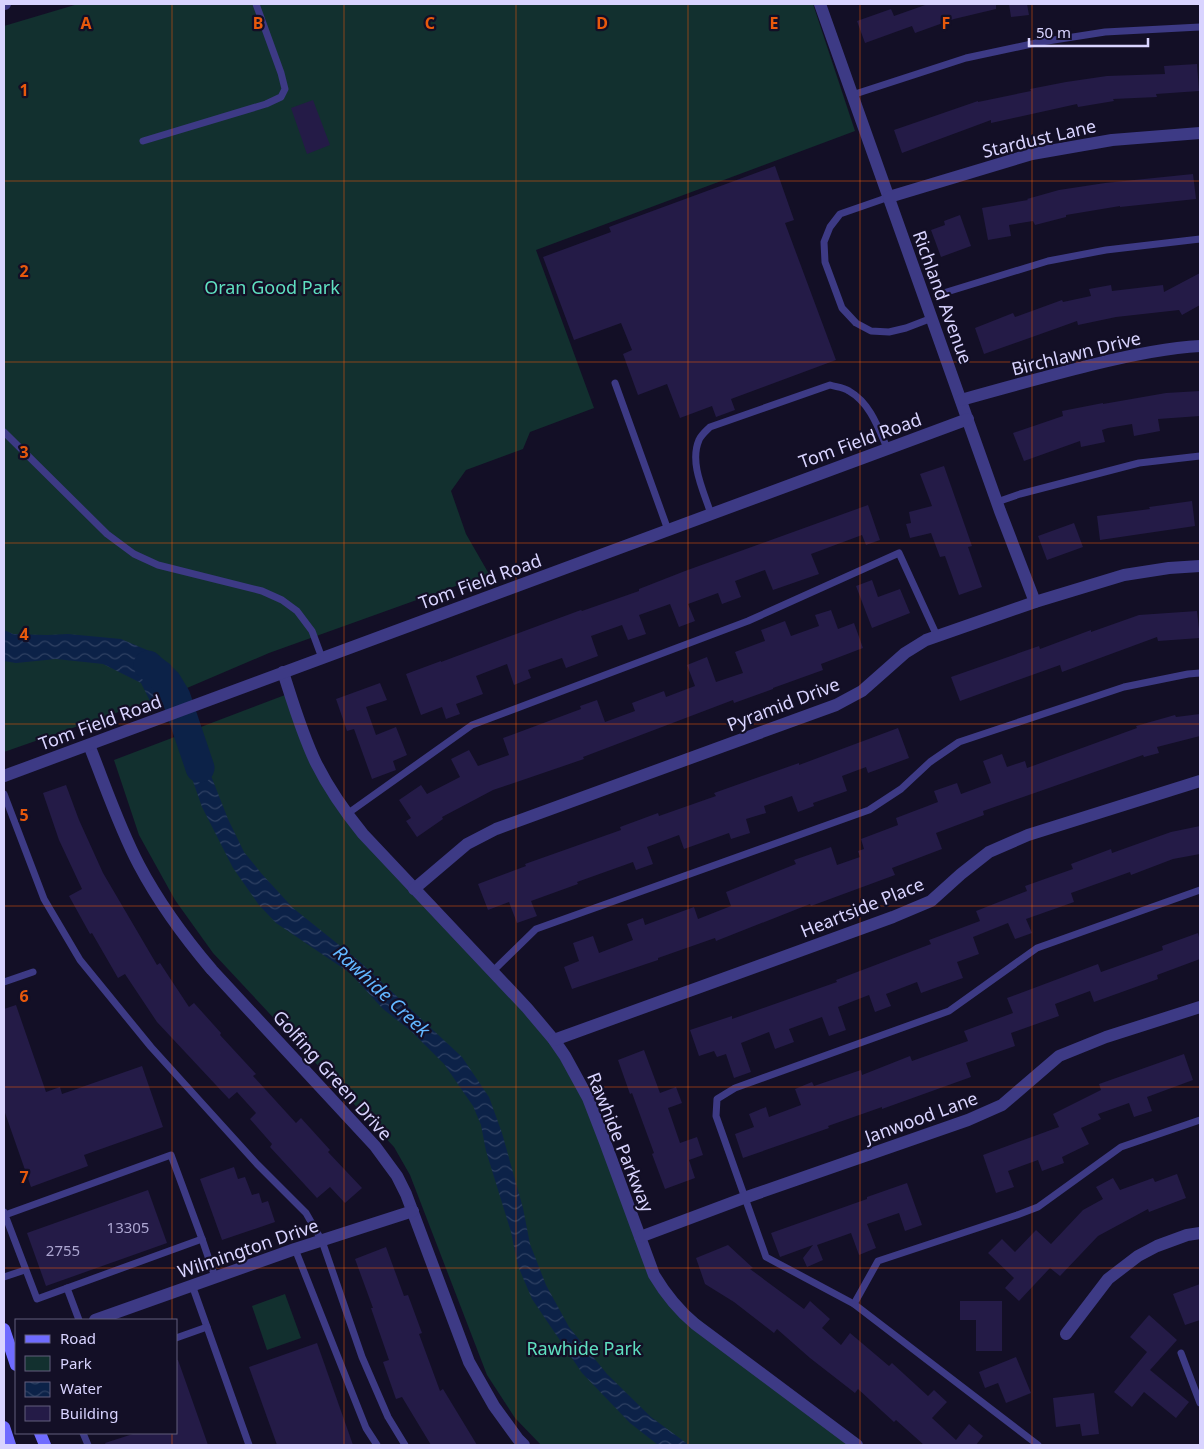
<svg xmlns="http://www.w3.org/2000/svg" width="1204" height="1449" font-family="'Noto Sans',sans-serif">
<defs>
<pattern id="water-waves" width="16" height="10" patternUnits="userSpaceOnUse" patternTransform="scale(1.25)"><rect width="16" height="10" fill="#0c2248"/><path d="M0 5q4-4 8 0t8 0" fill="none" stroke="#2f4163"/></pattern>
</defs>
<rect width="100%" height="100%" fill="#130f26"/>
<g fill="#12302f">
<path d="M78,4H813L855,131L536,250L594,408L530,432L523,449L466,470L451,491L466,534L489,574L269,653L187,688L4,752V26Z"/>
<path d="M285,695L317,773L550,1041L583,1099L654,1282L850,1445H541L515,1418L487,1375L410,1175L394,1147L213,953L175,900L139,835L114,760Z"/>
<path d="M285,1294L301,1338L267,1350L252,1306Z"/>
</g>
<g fill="url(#water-waves)">
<path d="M4,630L13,634L47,635L68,634L121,639L154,653L170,664L187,688L150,701L141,683L103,664L56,659L16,663L4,661Z"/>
<path d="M199,728L208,768L228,819L244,852L261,873L293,908L359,961L462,1057L489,1097L502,1133L523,1208L530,1244L546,1285L569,1327L607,1374L651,1417L689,1445H658L630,1423L582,1373L532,1299L518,1266L511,1232L486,1151L481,1125L473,1106L444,1064L411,1031L383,1009L350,973L276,923L259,905L233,868L202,807L177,736Z"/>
</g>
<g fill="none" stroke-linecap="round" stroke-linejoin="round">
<path stroke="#0c2248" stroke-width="29" d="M148,665L167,682L176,697L200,768"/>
</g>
<g fill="#241b47">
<path d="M928,4H996V9L954,19L915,33L912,26L865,43L857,21L891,9L894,16Z"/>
<path d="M1009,4H1027L1029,15L1011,17Z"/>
<path d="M1197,64L1199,91L1156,94L1157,97L1113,99L1114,101L1078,107L1077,104L991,123V120L902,153L894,130L978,101V102L1031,91L1030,89L1066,82L1107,76L1165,74L1164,66Z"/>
<path d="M313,100L330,145L307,154L291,108Z"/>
<path d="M775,166L794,220L785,223L836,360L731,399L735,410L716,417L712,406L680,418L667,384L638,395L623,354L632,350L621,323L574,340L543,257L611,232L609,227Z"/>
<path d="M1193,174L1196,199L1120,207V206L1066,215V217L1035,225L1033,221L1009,225L1011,236L988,240L982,208L1028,200L1027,199L1059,190L1105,183Z"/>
<path d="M960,215L971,246L941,257L931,230L945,225L944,221Z"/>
<path d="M1200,273V305L1182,315L1179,310L1116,317L1078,325L1077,321L984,354L975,328L1013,313L1015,317L1062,300L1063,302L1091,296L1089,289L1111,285L1112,291L1163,285L1164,292Z"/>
<path d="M1200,391V416L1158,419L1160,431L1134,436L1132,424L1108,428L1102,430L1105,442L1081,447L1080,441L1024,461L1013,433L1063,416L1062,411L1103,403V404L1166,393Z"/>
<path d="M944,466L972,546L968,547L982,587L959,595L945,556L940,557L931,533L910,538L906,524L911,523L909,512L932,506L920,474Z"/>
<path d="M1192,501L1195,526L1100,540L1097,516L1150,509L1149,507Z"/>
<path d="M868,505L880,540L866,545L862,535L811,554L819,574L773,590L765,570L735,581L741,597L722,604L718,593L688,604L695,621L679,627L670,604L639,615L646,634L628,640L622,625L591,636L598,656L566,668L562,658L528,670L531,678L514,685L507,664L476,676L483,694L456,704L460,714L446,719L442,707L421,715L406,674L441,661V662L581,610L582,611L639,591V589L685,571Z"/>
<path d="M1074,523L1083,547L1047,560L1038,536Z"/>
<path d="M872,580L878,597L900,589L910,613L872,628L856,586Z"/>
<path d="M831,610L838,629L854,623L863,648L821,664L823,670L773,688V689L734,703L733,700L583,757L584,759L493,790L442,817L443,819L417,837L406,821L411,818L399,800L421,785L427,794L460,777L451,759L469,750L478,766L509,755L503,738L581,709L580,706L597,700L605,722L635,711L632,703L664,691L666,697L695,686L687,665L707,657L716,682L743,673L735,652L765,641L761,630L785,621L791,636L819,626L815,615Z"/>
<path d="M1197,611L1200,638L1158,641L1157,637L1062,672L1060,665L960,701L951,677L1039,646L1040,649L1091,630V632L1139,615Z"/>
<path d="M380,683L387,700L366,707L376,735L396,727L407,755L393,761L396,770L372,779L354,729L347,731L336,699Z"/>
<path d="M1200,714V736L1157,747L1159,753L1144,757L1143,755L983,811L984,815L936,833L942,849L892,868L895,875L811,906L810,904L716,941L715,938L658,958V960L572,989L564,967L579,961L573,943L593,936L599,953L633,940L627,924L643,918L645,925L694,907L698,919L731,906L726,892L796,864L794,860L831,847L837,865L860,857L858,851L864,849L861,839L898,825L896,818L938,802L934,791L957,783L961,794L991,783L983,761L1002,754L1007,767L1025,761L1027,768L1137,728L1136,726L1175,715L1176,717Z"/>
<path d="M898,728L909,758L868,773L866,767L842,776L847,791L813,803L814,806L798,812L792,796L764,806L766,813L746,819L750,833L731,839L729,833L684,849L679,835L647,847L653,864L636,870L633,862L577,882L578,884L531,901L537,916L517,923L509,902L488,910L478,884L526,866L525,864L621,830L620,827L658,813L659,816L716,796L714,793L799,763V765Z"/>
<path d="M66,785L79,820L103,873L157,965L160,963L189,1007L194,1003L221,1033L220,1035L256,1074L253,1076L296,1123L301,1118L330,1150L328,1152L362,1188L345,1203L330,1187L317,1198L270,1147L272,1144L250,1119L256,1113L237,1092L229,1099L157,1022L125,974L118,978L92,933L90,934L69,896L82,889L59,840L43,793Z"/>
<path d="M1200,826V854L1173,859L1131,875L1130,872L1071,893L1074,902L1026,919L1032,933L1015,939L1008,923L973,937L979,954L957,962L963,978L921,993L917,982L886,994L891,1006L875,1012L869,995L838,1007L846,1030L829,1036L822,1017L789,1029L794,1042L775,1049L769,1032L741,1043L751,1072L734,1078L726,1054L717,1057L714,1051L699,1056L690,1030L732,1016V1019L837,982L836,980L931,944L929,940L980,921L976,911L1027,891L1025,886L1073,869L1071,864L1111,849L1112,853L1171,832Z"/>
<path d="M1198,933L1200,941V959L1157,975L1158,979L1094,1002L1090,991L1055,1004L1059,1016L1011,1033L1015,1046L966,1063L971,1077L882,1109V1107L828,1126L829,1128L743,1158L735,1134L754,1127L749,1114L766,1107L769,1117L801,1105L795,1089L812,1082L814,1086L861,1070L862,1075L910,1056L912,1061L968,1041L964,1031L1013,1013L1007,998L1098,964L1101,972L1163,950L1162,946Z"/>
<path d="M16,1005L46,1092L60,1087L62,1094L142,1066L163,1127L84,1155L88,1166L31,1187L4,1110V1009Z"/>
<path d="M644,1050L660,1093L676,1087L682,1103L668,1108L680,1143L697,1137L703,1155L689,1160L695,1178L665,1189L652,1154L654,1153L632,1093L630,1094L618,1060Z"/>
<path d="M1184,1054L1193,1080L1147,1097L1152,1111L1134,1117L1129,1103L1098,1114L1101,1119L1081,1128L1089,1144L1062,1157L1064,1163L1042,1171L1038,1160L1008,1171L1014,1187L996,1193L983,1155L1059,1127L1053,1114L1101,1090L1099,1084Z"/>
<path d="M234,1167L238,1179L245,1177L252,1195L259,1193L262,1203L268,1201L275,1222L222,1240L200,1179Z"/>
<path d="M1177,1174L1186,1198L1149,1212L1148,1209L1098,1236L1060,1276L1050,1268L1019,1301L1005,1288L1014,1278L988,1253L1002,1239L1015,1252L1036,1230L1051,1244L1083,1210L1103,1199L1096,1187L1113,1178L1120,1190L1153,1178L1155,1182Z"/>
<path d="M907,1183L922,1225L905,1231L899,1213L867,1224L876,1248L859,1255L851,1233L817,1245L823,1260L807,1267L803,1258L813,1245L780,1257L771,1233L867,1199V1197Z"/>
<path d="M148,1190L167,1243L46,1286L27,1233Z"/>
<path d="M728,1245L753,1268L750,1269L804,1309L810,1301L830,1319L822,1328L841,1345L850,1333L889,1366L892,1363L928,1396L934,1390L947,1402L932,1418L956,1440L969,1424L983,1436L976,1445H924L896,1420L894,1422L858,1389L855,1393L810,1358L777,1329L774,1333L734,1302L705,1284L696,1258Z"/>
<path d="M386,1247L404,1296L408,1295L422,1333L419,1334L440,1391L443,1389L477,1445H431L402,1397L396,1399L383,1362L389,1360L371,1308H373L355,1259Z"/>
<path d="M1200,1284V1320L1185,1325L1173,1294Z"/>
<path d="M960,1301H1002V1351H976V1320H960Z"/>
<path d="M1149,1315L1177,1340L1150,1370L1189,1402L1176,1418L1144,1392L1132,1407L1114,1392L1147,1352L1130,1337Z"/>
<path d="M317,1343L353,1445H277L249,1367Z"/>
<path d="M1016,1357L1031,1393L1006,1403L998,1383L985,1388L979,1372Z"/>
<path d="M176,1360H178L208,1445H106L105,1443L136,1433H176Z"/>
<path d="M1094,1393L1099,1434L1082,1436L1080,1424L1056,1427L1053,1398Z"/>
</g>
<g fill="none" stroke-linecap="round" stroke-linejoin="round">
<g stroke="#3d3a85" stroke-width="7">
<path d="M852,95L966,58L1041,42L1105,32L1200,27"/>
<path d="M143,141L266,104L281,97L285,89L281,73L256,4"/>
<path d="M889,197L840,214L830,227L824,242L825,262L842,308L856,323L871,331L889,332L906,328L932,318"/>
<path d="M937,295L1048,261L1106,250L1200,239"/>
<path d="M615,383L668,530"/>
<path d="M4,432L107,534L134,554L158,565L262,591L282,600L297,611L312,631L322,658"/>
<path d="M997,502L1020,494L1139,463L1200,456"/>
<path d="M711,514C704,492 689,463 699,440C701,435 706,431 710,427L830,385C836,387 843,387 849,391C870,403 878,427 887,448"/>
<path d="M4,794L44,899L80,960L151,1047L257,1164L306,1213L322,1241L362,1357L388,1417L405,1445"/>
<path d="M347,814L472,725L748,621L899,553L937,636"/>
<path d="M492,972L536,929L869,810L901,789L930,762L959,742L1124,687L1188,674L1200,673"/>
<path d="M4,982L33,972"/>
<path d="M4,1212L5,1215L37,1299L202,1239L171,1155L5,1215"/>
<path d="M202,1239L215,1277"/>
<path d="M295,1249L366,1428L377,1445"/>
<path d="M4,1277L25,1270"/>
<path d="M192,1285L207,1327"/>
<path d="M67,1288L79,1320"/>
<path d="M854,1304L878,1261L1017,1215L1038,1207L1121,1147L1200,1120"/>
<path d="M176,1338L207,1327L249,1445"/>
<path d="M1181,1353L1200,1403"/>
<path d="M83,1433L88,1445"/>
<path d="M1038,1445L854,1304L766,1257L716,1116L717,1099L735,1088L949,1011L1037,948L1200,890"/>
</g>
<g stroke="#3d3a85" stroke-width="12">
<path d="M4,4H5"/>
<path d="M820,4L1000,511L1035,602"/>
<path d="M889,197L1032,154L1112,140L1200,133"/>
<path d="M961,400C1004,388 1047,376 1091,365C1127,356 1163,348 1200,346"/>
<path d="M283,672C293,703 302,734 316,763C329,789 345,812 363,834L527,1008L554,1040L565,1056L588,1098L605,1142L654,1275C666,1295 677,1309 695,1324L857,1445"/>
<path d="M89,745C105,785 119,827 139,865C159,903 184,937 212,970L375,1146L397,1176L406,1194L469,1362L494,1406L518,1439L524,1445"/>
<path d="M4,776L968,419"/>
<path d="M414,889L467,844L496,829L836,705L862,691L905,653L926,640L1035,602L1124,575L1169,568L1200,566"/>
<path d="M554,1040L893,917L931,901L961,874L989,852L1028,835L1200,781"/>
<path d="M640,1237L744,1198L968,1120L1002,1105L1059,1056L1106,1037L1200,1007"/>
<path d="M95,1320L295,1249L413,1211"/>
<path d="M1066,1334L1108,1279L1138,1256L1157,1246L1187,1235L1200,1233"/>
</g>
<g stroke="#6f6bff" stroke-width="12">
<path d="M4,1329L16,1365"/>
<path d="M4,1427L10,1445"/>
<path d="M40,1433L45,1445"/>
</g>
</g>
<path fill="none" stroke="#e8590c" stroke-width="1" stroke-opacity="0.55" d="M172,4V1320M344,4V1445M516,4V1445M688,4V1445M860,4V1445M1032,4V1445M4,181H1200M4,362H1200M4,543H1200M4,724H1200M4,906H1200M4,1087H1200M4,1268H1200M172,1433V1445"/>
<g text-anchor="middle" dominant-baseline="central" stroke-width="4.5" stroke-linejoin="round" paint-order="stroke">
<g font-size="15" fill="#aca6d1">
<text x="128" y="1227">13305</text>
<text x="63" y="1250">2755</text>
</g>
<g font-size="18" fill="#d9d4ff" stroke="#130f26">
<text transform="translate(1039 138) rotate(-13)">Stardust Lane</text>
<text transform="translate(943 297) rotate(70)">Richland Avenue</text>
<text transform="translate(1076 353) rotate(-14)">Birchlawn Drive</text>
<text transform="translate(860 440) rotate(-20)">Tom Field Road</text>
<text transform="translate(480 581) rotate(-20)">Tom Field Road</text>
<text transform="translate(783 704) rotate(-21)">Pyramid Drive</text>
<text transform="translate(100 722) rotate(-20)">Tom Field Road</text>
<text transform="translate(862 907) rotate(-22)">Heartside Place</text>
<text transform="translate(333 1075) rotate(48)">Golfing Green Drive</text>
<text transform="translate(921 1117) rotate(-20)">Janwood Lane</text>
<text transform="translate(621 1142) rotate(68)">Rawhide Parkway</text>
<text transform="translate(248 1248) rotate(-19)">Wilmington Drive</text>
</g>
<g font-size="18" fill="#5fe0c0" stroke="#130f26">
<text x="272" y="287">Oran Good Park</text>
<text x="584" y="1348">Rawhide Park</text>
</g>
<g font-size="19" font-style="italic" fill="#62b6ff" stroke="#130f26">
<text transform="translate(382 991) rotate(43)">Rawhide Creek</text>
</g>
</g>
<g font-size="16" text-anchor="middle" font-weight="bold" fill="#e8590c" stroke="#130f26" stroke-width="4.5" stroke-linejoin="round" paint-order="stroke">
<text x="86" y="29">A</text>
<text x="258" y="29">B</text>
<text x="430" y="29">C</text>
<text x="602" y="29">D</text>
<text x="774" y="29">E</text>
<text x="946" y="29">F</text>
<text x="24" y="96">1</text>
<text x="24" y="277">2</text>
<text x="24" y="458">3</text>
<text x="24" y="640">4</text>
<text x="24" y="821">5</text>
<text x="24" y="1002">6</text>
<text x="24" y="1183">7</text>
</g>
<rect width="1204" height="1449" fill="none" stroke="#d9d4ff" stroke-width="10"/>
<rect x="15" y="1319" width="162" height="115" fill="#130f26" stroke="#625e7d"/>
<rect x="25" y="1335" width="25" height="8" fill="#6f6bff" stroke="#625e7d"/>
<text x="60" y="1344" font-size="15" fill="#d9d4ff">Road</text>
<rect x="25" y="1356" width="25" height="15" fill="#12302f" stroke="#625e7d"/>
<text x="60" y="1369" font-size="15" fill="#d9d4ff">Park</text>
<rect x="25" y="1382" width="25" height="15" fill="url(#water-waves)" stroke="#625e7d"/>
<text x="60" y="1394" font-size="15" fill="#d9d4ff">Water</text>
<rect x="25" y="1406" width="25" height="15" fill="#241b47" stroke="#625e7d"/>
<text x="60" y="1419" font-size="15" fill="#d9d4ff">Building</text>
<path d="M1029 38v8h119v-8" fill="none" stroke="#d9d4ff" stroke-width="2.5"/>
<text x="1036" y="38" font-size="15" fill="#d9d4ff" stroke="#130f26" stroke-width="4" paint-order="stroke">50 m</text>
</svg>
